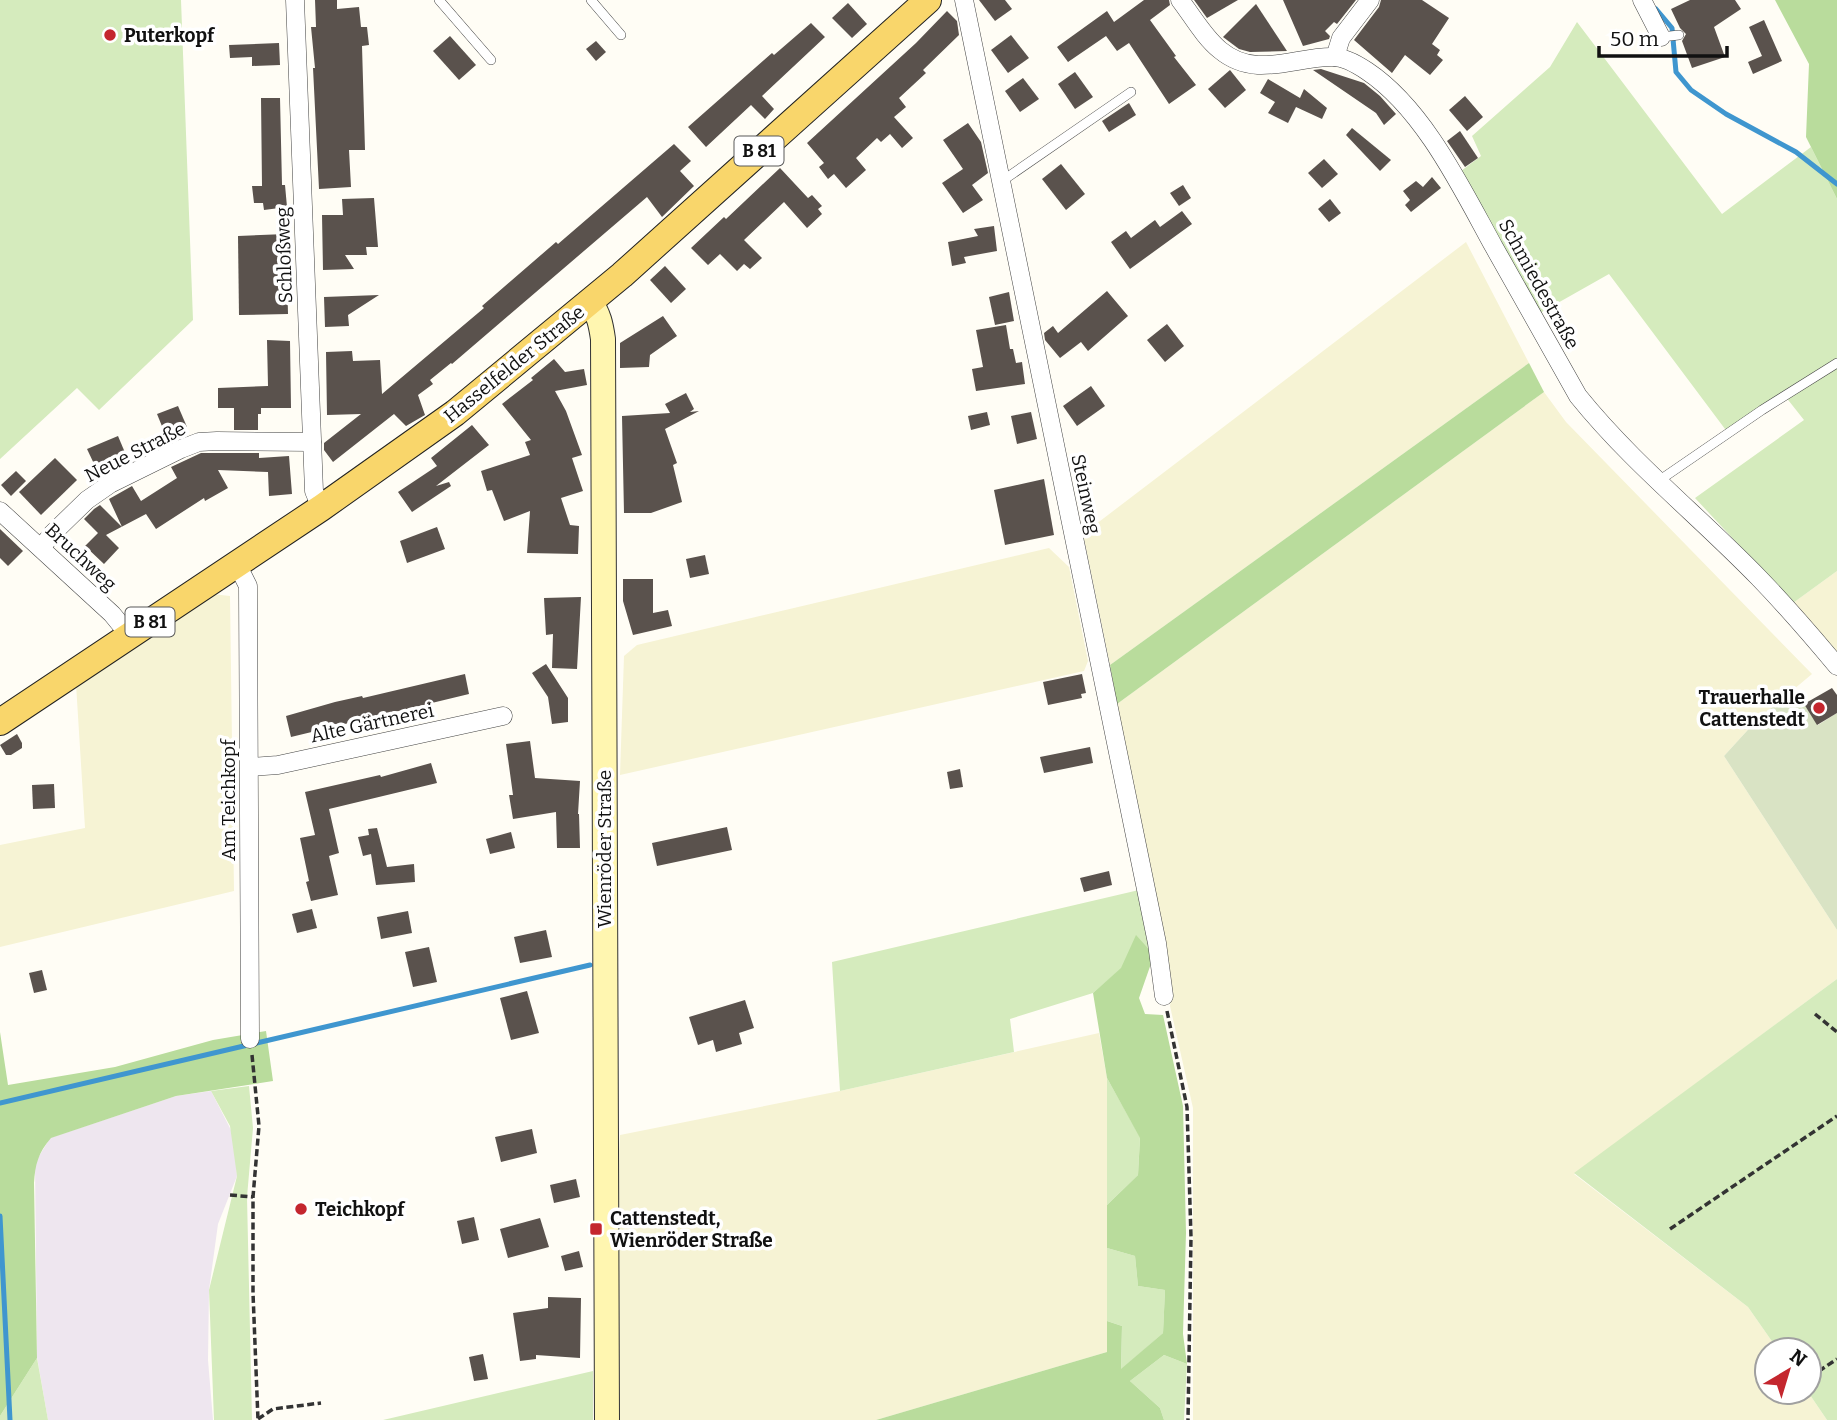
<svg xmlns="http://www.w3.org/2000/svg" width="1837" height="1420" font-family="Bitter,serif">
<rect width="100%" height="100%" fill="#fffdf5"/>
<path fill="#eee6ef" d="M211,1091L234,1136L237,1176L218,1224L209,1290L208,1360L213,1420H48L37,1357L35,1163L50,1138L176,1096Z"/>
<g fill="#f6f3d4">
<path d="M1466,242L1529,363L1110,665L1083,534Z"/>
<path d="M1544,392L1566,422L1812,674L1756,721L1724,756L1837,930V979L1574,1174L1748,1307L1778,1350H1767V1392H1808L1827,1420H1193V1108L1170,1006L1172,991L1117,704Z"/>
<path d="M1049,548L1069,567L1088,661L1084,671L620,775L624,656L637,645Z"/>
<path d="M1837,571V655L1793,603Z"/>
<path d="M212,594L230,596L234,891L0,947V845L85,828L76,684Z"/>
<path d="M1099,1033L1107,1078V1352L876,1420H620L617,1182L620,1135L840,1091Z"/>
</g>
<g fill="#d5ebbd">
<path d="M0,0H181L193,320L99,410L77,388L0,459Z"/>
<path d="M1577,22L1722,214L1811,147L1837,199V571L1793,603L1695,498L1804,420L1785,396L1728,433L1609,274L1540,313L1461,171L1481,156L1472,136L1550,67Z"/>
<path d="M1139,890L1154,955L1122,968L1093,993L1010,1019L1014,1052L840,1091L832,962Z"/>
<path d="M1837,979V1420H1827L1808,1392L1809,1350H1778L1748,1307L1574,1173Z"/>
<path d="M1107,1078L1140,1137L1138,1175L1107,1205Z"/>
<path d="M249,1086L253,1128L247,1197L252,1420H214L209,1290L237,1176L230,1126L211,1091Z"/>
<path d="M1107,1248L1135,1256L1138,1286L1165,1290L1163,1333L1121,1370L1122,1326L1107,1321Z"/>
<path d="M1164,1355L1187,1364L1184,1420H1164L1160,1408L1130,1381Z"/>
<path d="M37,1358L48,1420H0V1416Z"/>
<path d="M593,1371V1420H383Z"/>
</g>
<g fill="#b9dc9c">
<path d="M1775,0H1837V199L1806,137L1809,64Z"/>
<path d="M1529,363L1544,392L1117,704L1110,665Z"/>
<path d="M1136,935L1154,955L1139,998L1145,1014L1163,1015L1183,1106L1186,1233L1183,1334L1187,1364L1164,1355L1130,1381L1160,1408L1164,1420H876L1107,1352V1321L1122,1326L1121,1369L1163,1333L1165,1290L1138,1286L1135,1256L1107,1248V1205L1138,1175L1140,1138L1107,1078L1093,993L1121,968Z"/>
<path d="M266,1031L273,1081L176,1096L51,1138C38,1153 35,1165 34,1183L37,1358L0,1416V1032L8,1085L115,1067L213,1040Z"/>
</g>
<path fill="#d9e3c4" d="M1794,689L1818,725L1837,713V930L1724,756L1756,721Z"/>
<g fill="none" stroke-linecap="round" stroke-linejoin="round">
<g stroke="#3f96cf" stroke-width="5">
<path d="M1656,9L1672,28L1676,72L1691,90L1726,114L1796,152L1837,184"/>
<path d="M0,1103L590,965"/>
<path d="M0,1216L10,1420"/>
</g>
</g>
<g fill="#5a524d">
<path d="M315,0H337V9L359,7L361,27H367L369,45L362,46L365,150H349L351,187L319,189L313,68H315L311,27H316Z"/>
<path d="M979,0H1005L1012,9L995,21Z"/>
<path d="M1144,0H1169L1170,5L1150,20L1176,56L1174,57L1196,85L1169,104L1129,43L1117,51L1106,36L1068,62L1057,47L1107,11L1114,22Z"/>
<path d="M1194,0H1238L1207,18Z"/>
<path d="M1283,0H1356L1337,24L1334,22L1325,31L1330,36L1329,39L1303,46Z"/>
<path d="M1381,0H1422L1449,18L1432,44L1440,50L1437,55L1443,60L1430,75L1405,55L1392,73L1354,40L1379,7Z"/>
<path d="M1690,0H1735L1741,9L1714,27L1725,57L1692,68L1682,41L1686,34L1680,28L1671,9Z"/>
<path d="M848,3L867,24L852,38L832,18Z"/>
<path d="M1256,4L1287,51L1250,52L1239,49L1223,37Z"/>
<path d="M947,11L957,21L959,35L923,70L926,73L899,98L906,107L894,117L913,138L902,148L890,134L881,142L877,138L856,158L866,170L846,188L834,174L828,179L819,167L824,163L807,143L916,43Z"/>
<path d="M1764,20L1782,61L1753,74L1748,62L1762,56L1749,27Z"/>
<path d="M811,23L825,37L762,96L774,109L765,119L751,105L706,147L688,127L772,53L774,55Z"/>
<path d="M1011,35L1029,58L1008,73L991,50Z"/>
<path d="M450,36L476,65L459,80L433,51Z"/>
<path d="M596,41L606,52L596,61L586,49Z"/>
<path d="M279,43L280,65L252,66V57L230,58L229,45Z"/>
<path d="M1321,69L1364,83L1380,96L1396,114L1384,125L1376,113L1313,70Z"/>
<path d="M1230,70L1246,90L1225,108L1208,89Z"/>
<path d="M1075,72L1093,97L1075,109L1058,84Z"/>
<path d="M1023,78L1039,99L1020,112L1005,91Z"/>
<path d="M1268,79L1300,98L1304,89L1327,108L1322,119L1296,107L1288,123L1268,113L1275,102L1260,93Z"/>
<path d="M1465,96L1483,117L1467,131L1449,110Z"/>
<path d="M261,98H280L282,185H285L287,207L264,210L263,203H254L252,186H262Z"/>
<path d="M1129,103L1136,115L1109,132L1102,121Z"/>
<path d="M968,123L981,142L988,173L972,185L983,200L963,213L942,183L963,169L943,140Z"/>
<path d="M1352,128L1391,160L1380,171L1346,135Z"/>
<path d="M1460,131L1478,158L1465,167L1447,141Z"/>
<path d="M674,144L691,161L680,171L694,186L662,217L647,197L452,364L451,363L430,380L433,384L418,395L425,415L406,426L394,414L333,462L324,450V443L361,414L327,415L326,352L352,351L353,361L380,360L382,394L484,308L482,306L556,242L558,244Z"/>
<path d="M1324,159L1338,174L1322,188L1308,173Z"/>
<path d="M1061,164L1085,194L1066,210L1042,179Z"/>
<path d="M780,168L808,198L812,195L822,206L818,209L822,214L807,228L784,202L744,240L762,258L750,269L744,264L737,271L720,254L708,265L691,248L724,217L726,219Z"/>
<path d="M1432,177L1441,188L1411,212L1405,205L1410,200L1403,191L1416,181L1423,187Z"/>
<path d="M1183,185L1191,198L1179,206L1170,193Z"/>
<path d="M374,198L378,247H366L367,255H345L354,269L323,270L322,215H343L342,199Z"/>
<path d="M1330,199L1341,213L1329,222L1318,209Z"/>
<path d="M1182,211L1192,224L1130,269L1111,242L1126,231L1131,238L1155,220L1160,227Z"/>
<path d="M994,226L997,251L964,257L966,263L952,266L948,242L978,236L974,229Z"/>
<path d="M286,234L288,314L239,315L238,236Z"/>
<path d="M665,266L686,289L671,303L650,280Z"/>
<path d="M1107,291L1128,316L1088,351L1081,342L1060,358L1045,340L1044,333L1053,326L1058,333Z"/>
<path d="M1009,292L1014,321L995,325L989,297Z"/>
<path d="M379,295L348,315L349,326L325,327L324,297Z"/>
<path d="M663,316L677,336L650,355L649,367L620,368V343Z"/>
<path d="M1167,324L1184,346L1165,362L1147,340Z"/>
<path d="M1006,325L1010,349H1013L1016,363L1022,362L1025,384L976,391L972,369L983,367L976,330Z"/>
<path d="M267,340L290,341L291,408H261V414H258V430H234V408H218V388L268,386Z"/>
<path d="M554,359L565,372L584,369L587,385L555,391L566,411L582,455L572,458L583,491L561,498L570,525L579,526L578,554L527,553L530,511L504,521L492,490L487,491L481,471L530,455L525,442L531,440L502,404L533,380L531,378Z"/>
<path d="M1091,386L1105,406L1077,426L1063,406Z"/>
<path d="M686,393L694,409L690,412L699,411L665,429L677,463L673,465L682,502L651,513H624L622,416L670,413L665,404Z"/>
<path d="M178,406L187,427L166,436L157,414Z"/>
<path d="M987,412L990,425L971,430L968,416Z"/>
<path d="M1031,412L1037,439L1017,444L1011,416Z"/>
<path d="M472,425L489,445L436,486L449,482L451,486L412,512L398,492L437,466L431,458Z"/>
<path d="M118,436L126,455L96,468L87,449Z"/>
<path d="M201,453H259V458L289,456L292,494L269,496L268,472L218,470L228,488L205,501L204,498L156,529L146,514L106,535L119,548L104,564L85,546L98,533L84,519L94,509L100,505L122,527L109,499L132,486L141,501L177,478L171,467Z"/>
<path d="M55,458L77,480L41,515L19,492Z"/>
<path d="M16,471L26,481L11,496L1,485Z"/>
<path d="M1044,479L1054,535L1005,545L994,490Z"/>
<path d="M437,527L445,549L407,563L400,541Z"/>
<path d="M0,529L23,551L8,566L0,558Z"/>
<path d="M705,555L709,574L690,578L686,559Z"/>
<path d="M623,579H653V613L668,610L672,626L633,635L623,601Z"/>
<path d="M581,597L577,669L552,668L553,634L546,635L544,598Z"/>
<path d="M546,664L568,698V722L552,724L548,697L532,673Z"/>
<path d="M465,674L469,694L291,737L286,716L335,702L362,696L363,698Z"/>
<path d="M1082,674L1086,693L1081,694L1082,698L1048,705L1043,682Z"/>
<path d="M1832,688L1837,695V713L1817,725L1804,704Z"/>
<path d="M17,734L22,743V748L11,755H6L0,745Z"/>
<path d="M530,741L535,778L580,781L578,814H579L580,848H557L556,812L513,819L509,795H513L506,744Z"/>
<path d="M1090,747L1093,763L1044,773L1040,757Z"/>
<path d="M431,763L437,783L329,809L339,853L329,856L338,895L311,901L306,882L309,881L300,838L315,835L305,792L380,775L381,777Z"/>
<path d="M960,769L963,787L950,789L947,772Z"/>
<path d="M54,784L55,808L33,809L32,785Z"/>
<path d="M727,827L732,850L657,866L652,843Z"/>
<path d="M377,828L387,867L414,864L415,882L376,885L371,854L363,856L358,837L369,835L368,829Z"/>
<path d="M511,832L515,848L490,854L486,839Z"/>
<path d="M1109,871L1112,885L1084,892L1080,878Z"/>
<path d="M312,909L317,928L297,933L292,914Z"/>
<path d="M408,911L412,933L381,939L377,917Z"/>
<path d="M546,930L552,957L520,963L514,937Z"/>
<path d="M429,947L437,982L413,987L405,952Z"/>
<path d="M42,970L47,990L34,993L29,973Z"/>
<path d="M527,991L539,1033L511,1040L500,998Z"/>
<path d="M745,1000L754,1028L739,1033L742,1044L716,1052L713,1040L698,1045L689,1017Z"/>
<path d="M532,1129L537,1153L501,1162L495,1137Z"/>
<path d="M576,1179L580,1197L554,1203L550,1185Z"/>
<path d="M474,1217L479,1240L462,1244L457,1221Z"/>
<path d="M540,1218L549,1247L508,1258L500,1229Z"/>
<path d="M579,1251L583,1267L565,1271L561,1256Z"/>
<path d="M548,1297L581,1298L580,1358L536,1355V1359L520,1361L513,1313L548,1308Z"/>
<path d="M483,1354L488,1379L474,1381L469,1357Z"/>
</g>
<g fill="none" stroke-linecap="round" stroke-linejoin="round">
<defs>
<g id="service">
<path d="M439,0L491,60"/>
<path d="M591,0L621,35"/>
<path d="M1661,37L1679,35"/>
<path d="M1002,181L1131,92"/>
<path d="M1657,482L1762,410L1837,363"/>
</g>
<g id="minor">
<path d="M295,0L314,491L321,508"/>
<path d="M964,0L1157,943L1164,996"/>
<path d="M1180,0C1193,17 1204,37 1220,50C1256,80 1295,56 1333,57C1344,57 1358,65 1367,71C1424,109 1462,189 1494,247C1522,297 1550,347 1578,396C1632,463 1699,516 1759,578C1786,606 1812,636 1837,666"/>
<path d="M1642,0L1661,37"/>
<path d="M1335,57L1341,38L1370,0"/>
<path d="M0,511L112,614L130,636"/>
<path d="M41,548L52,534L87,500L110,484L181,449L199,442L217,441L312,442"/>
<path d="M237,564L248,586L250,1039"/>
<path d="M250,767L278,765L503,716"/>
</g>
<path id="secondary" d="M590,302C599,314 601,325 603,339L607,1420"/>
<path id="primary" d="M0,722L321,508L455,413L622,275L928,0"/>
</defs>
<use href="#service" stroke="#444" stroke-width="10"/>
<use href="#minor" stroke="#444" stroke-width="19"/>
<use href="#secondary" stroke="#333" stroke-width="26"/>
<use href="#primary" stroke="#222" stroke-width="28"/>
<g stroke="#333" stroke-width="3.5" stroke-dasharray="7 3.5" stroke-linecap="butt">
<path d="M1167,1011L1187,1107L1191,1237L1188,1420"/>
<path d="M1815,1014L1837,1032"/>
<path d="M252,1055L259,1126L253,1197V1293L258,1420"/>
<path d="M230,1195L253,1197"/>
<path d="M1670,1229L1837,1116"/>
<path d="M1810,1377L1837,1359"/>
<path d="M258,1419L273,1409L321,1403"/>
</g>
<use href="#service" stroke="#fff" stroke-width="9"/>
<use href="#minor" stroke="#fff" stroke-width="18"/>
<use href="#secondary" stroke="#fff6b0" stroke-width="24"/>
<use href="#primary" stroke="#f9d66b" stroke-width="26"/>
</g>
<g fill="#c4262e" stroke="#fff" stroke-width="2.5">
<circle cx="110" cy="35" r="7"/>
<circle cx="1819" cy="708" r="7"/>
<circle cx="301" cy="1209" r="7"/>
<rect x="589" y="1222" width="14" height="14" rx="3.5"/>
</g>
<g text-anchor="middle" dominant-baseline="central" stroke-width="7" stroke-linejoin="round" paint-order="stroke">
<g fill="#fff" stroke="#585858" stroke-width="2">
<rect x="734.5" y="136.5" width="49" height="29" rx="5"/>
<rect x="125.5" y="607.5" width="49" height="29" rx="5"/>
</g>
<g font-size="18" font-weight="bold" fill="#111">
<text x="759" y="151">B 81</text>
<text x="150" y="622">B 81</text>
</g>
<g font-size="19" font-weight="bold" fill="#111" stroke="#fff" text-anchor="start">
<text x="124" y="35">Puterkopf</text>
<text x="1805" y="697" text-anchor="end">Trauerhalle<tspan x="1805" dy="22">Cattenstedt</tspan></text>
<text x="315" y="1209">Teichkopf</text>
<text x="610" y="1218">Cattenstedt,<tspan x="610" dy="22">Wienröder Straße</tspan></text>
</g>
<g font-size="19" fill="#111" stroke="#fff">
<text transform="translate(284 255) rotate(-92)">Schloßweg</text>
<text transform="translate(1539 284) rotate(61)">Schmiedestraße</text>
<text transform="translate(514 364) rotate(-39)">Hasselfelder Straße</text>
<text transform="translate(135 452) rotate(-27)">Neue Straße</text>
<text transform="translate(1086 494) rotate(78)">Steinweg</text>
<text transform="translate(81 557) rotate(43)">Bruchweg</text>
<text transform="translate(372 723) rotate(-12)">Alte Gärtnerei</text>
<text transform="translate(228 800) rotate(-90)">Am Teichkopf</text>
<text transform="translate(604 849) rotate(-90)">Wienröder Straße</text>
</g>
</g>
<g transform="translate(1788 1371) rotate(38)"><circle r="33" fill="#ffffff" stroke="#a0a0a0" stroke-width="2"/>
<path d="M0-5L12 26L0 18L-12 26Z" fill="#c4262e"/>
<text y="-10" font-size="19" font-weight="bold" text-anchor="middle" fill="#111111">N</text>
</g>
<path d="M1599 46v10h128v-10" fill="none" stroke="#111111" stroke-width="3.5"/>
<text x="1610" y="46" font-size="21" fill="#111111" stroke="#ffffff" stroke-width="5" paint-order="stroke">50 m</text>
</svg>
